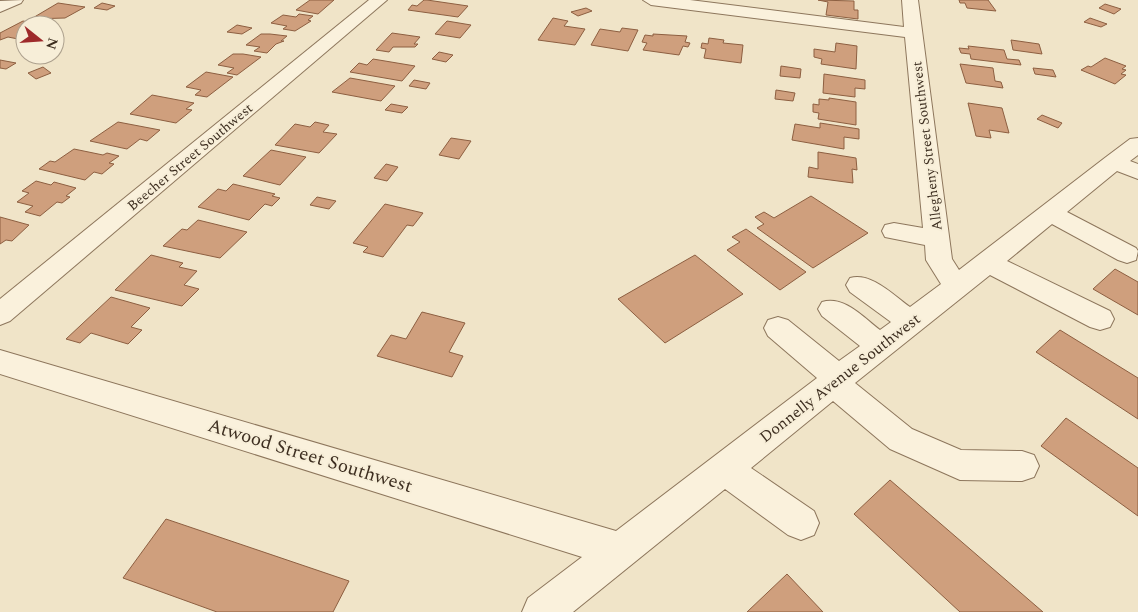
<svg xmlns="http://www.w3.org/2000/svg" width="1138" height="612" font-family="Spectral,serif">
<rect width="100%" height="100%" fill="#f0e4c8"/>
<g fill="#cf9f7d" stroke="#8d5f41">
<path d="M310,0H334L318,14L296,10Z"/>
<path d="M424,0H427L468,6L458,17L408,10L412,5L417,6Z"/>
<path d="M818,0L854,1V10H858V19L826,15L828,2Z"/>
<path d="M959,0H988L996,11L967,8L965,3H960Z"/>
<path d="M58,3L85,7L65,18L31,19Z"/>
<path d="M102,3L115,6L107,10L94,8Z"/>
<path d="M1105,4L1121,9L1114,14L1099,8Z"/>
<path d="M586,8L592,11L578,16L571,12Z"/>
<path d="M299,14L313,16L308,20L311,21L295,31L283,29L287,26L271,23L283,15L296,17Z"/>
<path d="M553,18L568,21L564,26L585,29L575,45L538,40Z"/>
<path d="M1090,18L1107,24L1101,27L1084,22Z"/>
<path d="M23,21L43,25H25V35L18,39L8,37L0,40V33Z"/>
<path d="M447,21L471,25L460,38L435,34Z"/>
<path d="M237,25L252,28L242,34L227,32Z"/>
<path d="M622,28L638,30L628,51L591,45L600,29L620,32Z"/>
<path d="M392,33L420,37L414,44H418L415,47H393L389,52L376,50Z"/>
<path d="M261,34H270L287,36L281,41H284L276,44L267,53L254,51L260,47L246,45Z"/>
<path d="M653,34L687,36L685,42L690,43L688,47L683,46L679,55L643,50L647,43L642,42L645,35L653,36Z"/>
<path d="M709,38L724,40L723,43L743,45L741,63L704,58L706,49L701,48L702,43L708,44Z"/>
<path d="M1011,40L1039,44L1042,54L1013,50Z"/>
<path d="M836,43L857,46L856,69L821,64L822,59L814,57V49L835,52Z"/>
<path d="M968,46L1004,50L1007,59L1019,60L1021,65L971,59L970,54L961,53L959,48L969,49Z"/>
<path d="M439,52L453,55L446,62L432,59Z"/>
<path d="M233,54H243L261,57L237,75L227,73L234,68L218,65Z"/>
<path d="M1105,58L1126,66L1122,69L1126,70L1121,74L1126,75L1115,84L1081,70L1088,66L1091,67Z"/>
<path d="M373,59L415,66L402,81L350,72L359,63L367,65Z"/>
<path d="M0,60L16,63L6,69L0,68Z"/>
<path d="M960,64L993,68L995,81L1001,82L1003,88L966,83Z"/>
<path d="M781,66L801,69L800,78L780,76Z"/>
<path d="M43,67L51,73L36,79L28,73Z"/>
<path d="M1033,68L1053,70L1056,77L1035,74Z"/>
<path d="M206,72L233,77L207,97L195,95L201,90L186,87Z"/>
<path d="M824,74L865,80V89L855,88V97L823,93Z"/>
<path d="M350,78L395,86L381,101L332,92Z"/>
<path d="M414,80L430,83L426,89L409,86Z"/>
<path d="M776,90L795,93L793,101L775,99Z"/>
<path d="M152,95L194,103L186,109L192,110L176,123L130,114Z"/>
<path d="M829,98L856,102V125L818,119L819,113L813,112V104L819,105V99L829,100Z"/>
<path d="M968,103L1002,108L1009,133L989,130L991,138L976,136Z"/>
<path d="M391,104L408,107L402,113L385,110Z"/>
<path d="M1042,115L1062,123L1058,128L1037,119Z"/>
<path d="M118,122L160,130L147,141L140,139L127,149L90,141Z"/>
<path d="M315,122L329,125L323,132L337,134L319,153L275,145L295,124L310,127Z"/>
<path d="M820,123L859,129V139L844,137V149L792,140L795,124L820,128Z"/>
<path d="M451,138L471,141L459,159L439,155Z"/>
<path d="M74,149L103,155L107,153L119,156L109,163L114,164L102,174L94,172L85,180L39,169L50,161L55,162Z"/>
<path d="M271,150L306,157L280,185L243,176Z"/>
<path d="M818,152L856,158L857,170L852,169L853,183L808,177L809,167L818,169Z"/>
<path d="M386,164L398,167L387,181L374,178Z"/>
<path d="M36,181L51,185L54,182L76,188L66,196L70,197L62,203L57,202L40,216L25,212L33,206L17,202L29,193L22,191Z"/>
<path d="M233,184L275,194L272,196L280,198L272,206L265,204L249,220L198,207L218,189L226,191Z"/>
<path d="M811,196L868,233L813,268L757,228L764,224L755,217L764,212L774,218Z"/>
<path d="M317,197L336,201L329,209L310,205Z"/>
<path d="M385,204L423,213L413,226L407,225L383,257L363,252L368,247L353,243Z"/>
<path d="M0,217L29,225L12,241L6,240L0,244Z"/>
<path d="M198,220L247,232L220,258L163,246L182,229L187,230Z"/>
<path d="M746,229L806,272L780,290L727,250L740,242L732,237Z"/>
<path d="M151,255L183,263L179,267L197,271L184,285L199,289L182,306L115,290Z"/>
<path d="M695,255L743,294L665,343L618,299Z"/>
<path d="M1115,269L1138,282V315L1093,289Z"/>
<path d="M111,297L150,308L131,327L142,330L128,344L91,333L80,343L66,339Z"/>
<path d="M422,312L465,323L449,352L463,356L452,377L377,356L391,335L406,339Z"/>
<path d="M1060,330L1138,378V419L1036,352Z"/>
<path d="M1066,418L1138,468V516L1041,446Z"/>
<path d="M890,480L1043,612H960L854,514Z"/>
<path d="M166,519L349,581L333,612H217L123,578Z"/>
<path d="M787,574L823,612H747Z"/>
</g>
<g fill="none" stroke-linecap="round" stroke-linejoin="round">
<defs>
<g id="minor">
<path d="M23,0L21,3L0,12V1Z"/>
<path d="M369,0H387L10,321L0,325V299Z"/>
<path d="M643,0H690L904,27L902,0H918L952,259L959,270L1106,157L1130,139L1138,138V155L1130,161L1138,164V179L1117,171L1067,212L1136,248L1138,251L1136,260L1127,263L1118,260L1052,224L1007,261L1110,311L1114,319L1110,327L1100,330L1090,327L990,275L855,383L912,429L961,450L1022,451L1034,455L1039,466L1034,477L1022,481L960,480L890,449L833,401L751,468L814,511L819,523L814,535L801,540L788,535L725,489L573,612H522L528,598L582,557L0,374V350L616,531L817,378L768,336L764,328L768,320L778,317L788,320L839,361L860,346L822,316L818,309L822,302C844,295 864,318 880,330L891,322L850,292L846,285L850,278C871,272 893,295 910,307L941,284L926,260L925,245L885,237L882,231L885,225L894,223L923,228L905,37L651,5Z"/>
</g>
</defs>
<use href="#minor" stroke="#8d765c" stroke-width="2"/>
<use href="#minor" fill="#faf1dc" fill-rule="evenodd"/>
</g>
<g text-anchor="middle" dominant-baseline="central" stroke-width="4" stroke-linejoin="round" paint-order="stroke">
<g font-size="14" fill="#3d2e20" stroke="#f7eed8">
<text transform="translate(927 146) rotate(-97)">Allegheny Street Southwest</text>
<text transform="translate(190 157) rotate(-40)">Beecher Street Southwest</text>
</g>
<g font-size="16" fill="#3d2e20" stroke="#f7eed8">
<text transform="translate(840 378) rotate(-38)">Donnelly Avenue Southwest</text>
</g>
<g font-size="19" fill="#3d2e20" stroke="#f7eed8">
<text transform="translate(310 456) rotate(17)">Atwood Street Southwest</text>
</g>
</g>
<g transform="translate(40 40) rotate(107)"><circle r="24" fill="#f7eed8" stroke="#ada18e"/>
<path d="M0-4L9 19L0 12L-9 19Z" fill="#9e2a2b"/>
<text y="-8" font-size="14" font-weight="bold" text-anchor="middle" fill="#3d2e20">N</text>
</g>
</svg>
